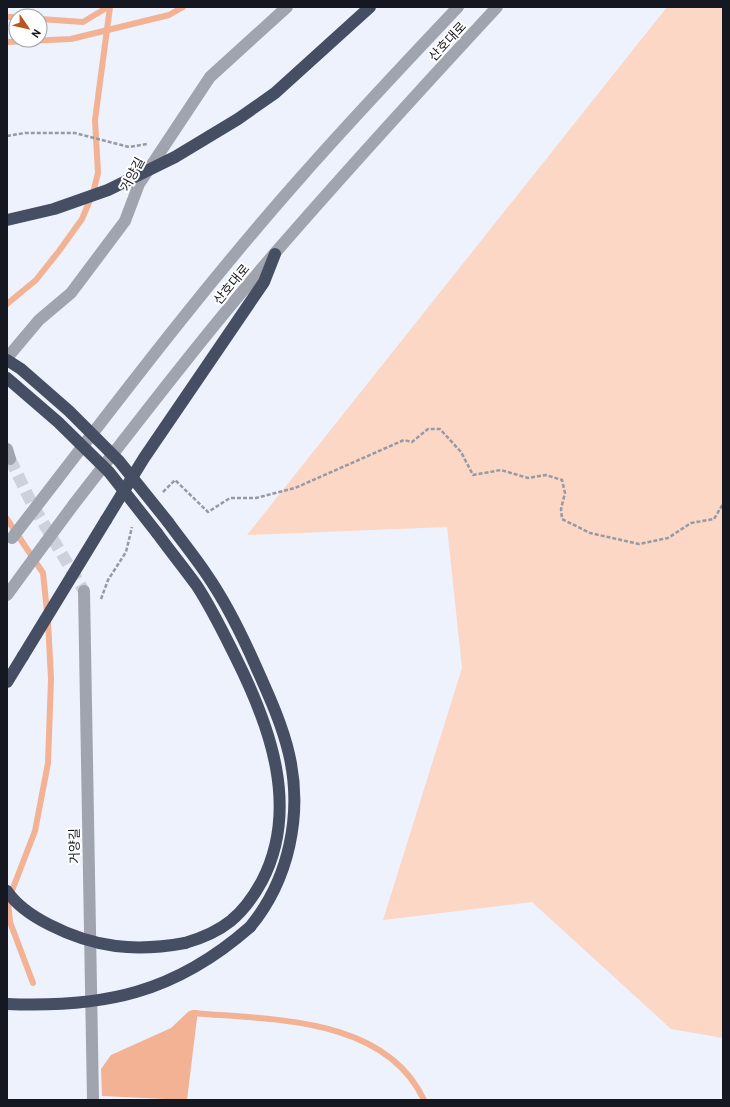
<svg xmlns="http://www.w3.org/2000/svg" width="730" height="1107" font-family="Barlow,'Noto Sans KR',sans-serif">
<rect width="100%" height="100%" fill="#eef2fc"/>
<path fill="#fcd7c5" d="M667,7H723V1038L671,1029L532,902L383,920L462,668L447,527L247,535Z"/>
<path fill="#f2b293" d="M198,1010L187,1100L102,1096L101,1069L111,1055L171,1028L189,1011Z"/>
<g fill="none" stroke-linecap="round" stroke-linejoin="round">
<g stroke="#f2b293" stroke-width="6">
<path d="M7,17H16"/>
<path d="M40,19L83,22L108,7"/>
<path d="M7,42L71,39L169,15L183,7"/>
<path d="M7,304L36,280L59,251L82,219L93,193L98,173L95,120L110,7"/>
<path d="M7,519L43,573L48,621L51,679L48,763L35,831L8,901L10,922L33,983"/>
<path d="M191,1015L193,1013C271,1020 385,1016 424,1100"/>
</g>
<path stroke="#cdd1db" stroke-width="12" stroke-dasharray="12 6" stroke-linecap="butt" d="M10,459L32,504L84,591"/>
<g stroke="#969aa4" stroke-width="2.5" stroke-dasharray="4 2" stroke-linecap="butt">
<path d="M7,136L25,133H75L129,147L147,144"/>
<path d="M163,492L175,480L208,512L230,498H256L295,488L404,440L412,442L428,429H440L461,452L473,475L501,470L528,478L546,475L562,480L565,493L561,509L562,519L590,533L639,544L668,538L691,523L714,519L723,504"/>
<path d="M101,599L108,580L126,552L132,527"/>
</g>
<g stroke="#a0a4ae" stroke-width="12">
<path d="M7,358L39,320L71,293L125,221L139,184L210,77L287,7"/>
<path d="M7,449L10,459"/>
<path d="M56,481C135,378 215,274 301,177C352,119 405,63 458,7"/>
<path d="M74,504C140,419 205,334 275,253C348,169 422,88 497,7"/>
<path d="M84,591L93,1100"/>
<path d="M7,595L26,569"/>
</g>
<g stroke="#454e62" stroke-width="12">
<path d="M106,520L144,458L264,282L275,254"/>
<path d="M168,522C181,540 195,557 207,575C227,604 243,637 257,669C269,696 282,724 289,754C303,814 289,880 250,927"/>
<path d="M157,533C170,551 184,568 197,586C212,609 224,634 236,658C270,726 300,808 262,881C243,916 223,932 185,943"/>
<path d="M7,682L23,656"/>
</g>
<g stroke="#a0a4ae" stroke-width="12">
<path d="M12,538L56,481"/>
<path d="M26,569L74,504"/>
</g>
<g stroke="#454e62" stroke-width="12">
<path d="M7,220L54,209L108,190L175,157L238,119L275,93L370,7"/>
<path d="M7,360L21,369L69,411L119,461L168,522"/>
<path d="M7,378L58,422L109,472L157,533"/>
<path d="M23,656L106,520"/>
<path d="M7,891C17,906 34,917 50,925C95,948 135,952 185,943"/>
<path d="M7,1004C104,1008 175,993 250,927"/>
</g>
</g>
<g text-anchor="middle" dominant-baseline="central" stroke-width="4" stroke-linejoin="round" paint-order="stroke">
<g font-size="13" fill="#151821" stroke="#fff">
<text transform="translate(447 41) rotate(-47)">산호대로</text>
<text transform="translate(132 174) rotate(-62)">거양길</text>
<text transform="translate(231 284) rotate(-50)">산호대로</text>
<text transform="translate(74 846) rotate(-91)">거양길</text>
</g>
</g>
<rect width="730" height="1107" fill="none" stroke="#151821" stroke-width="16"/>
<g transform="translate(28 28) rotate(124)"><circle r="19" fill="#ffffff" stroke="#a1a3a6"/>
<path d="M0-3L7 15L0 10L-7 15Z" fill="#b9561c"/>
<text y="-6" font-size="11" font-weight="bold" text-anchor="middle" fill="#151821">N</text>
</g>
</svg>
